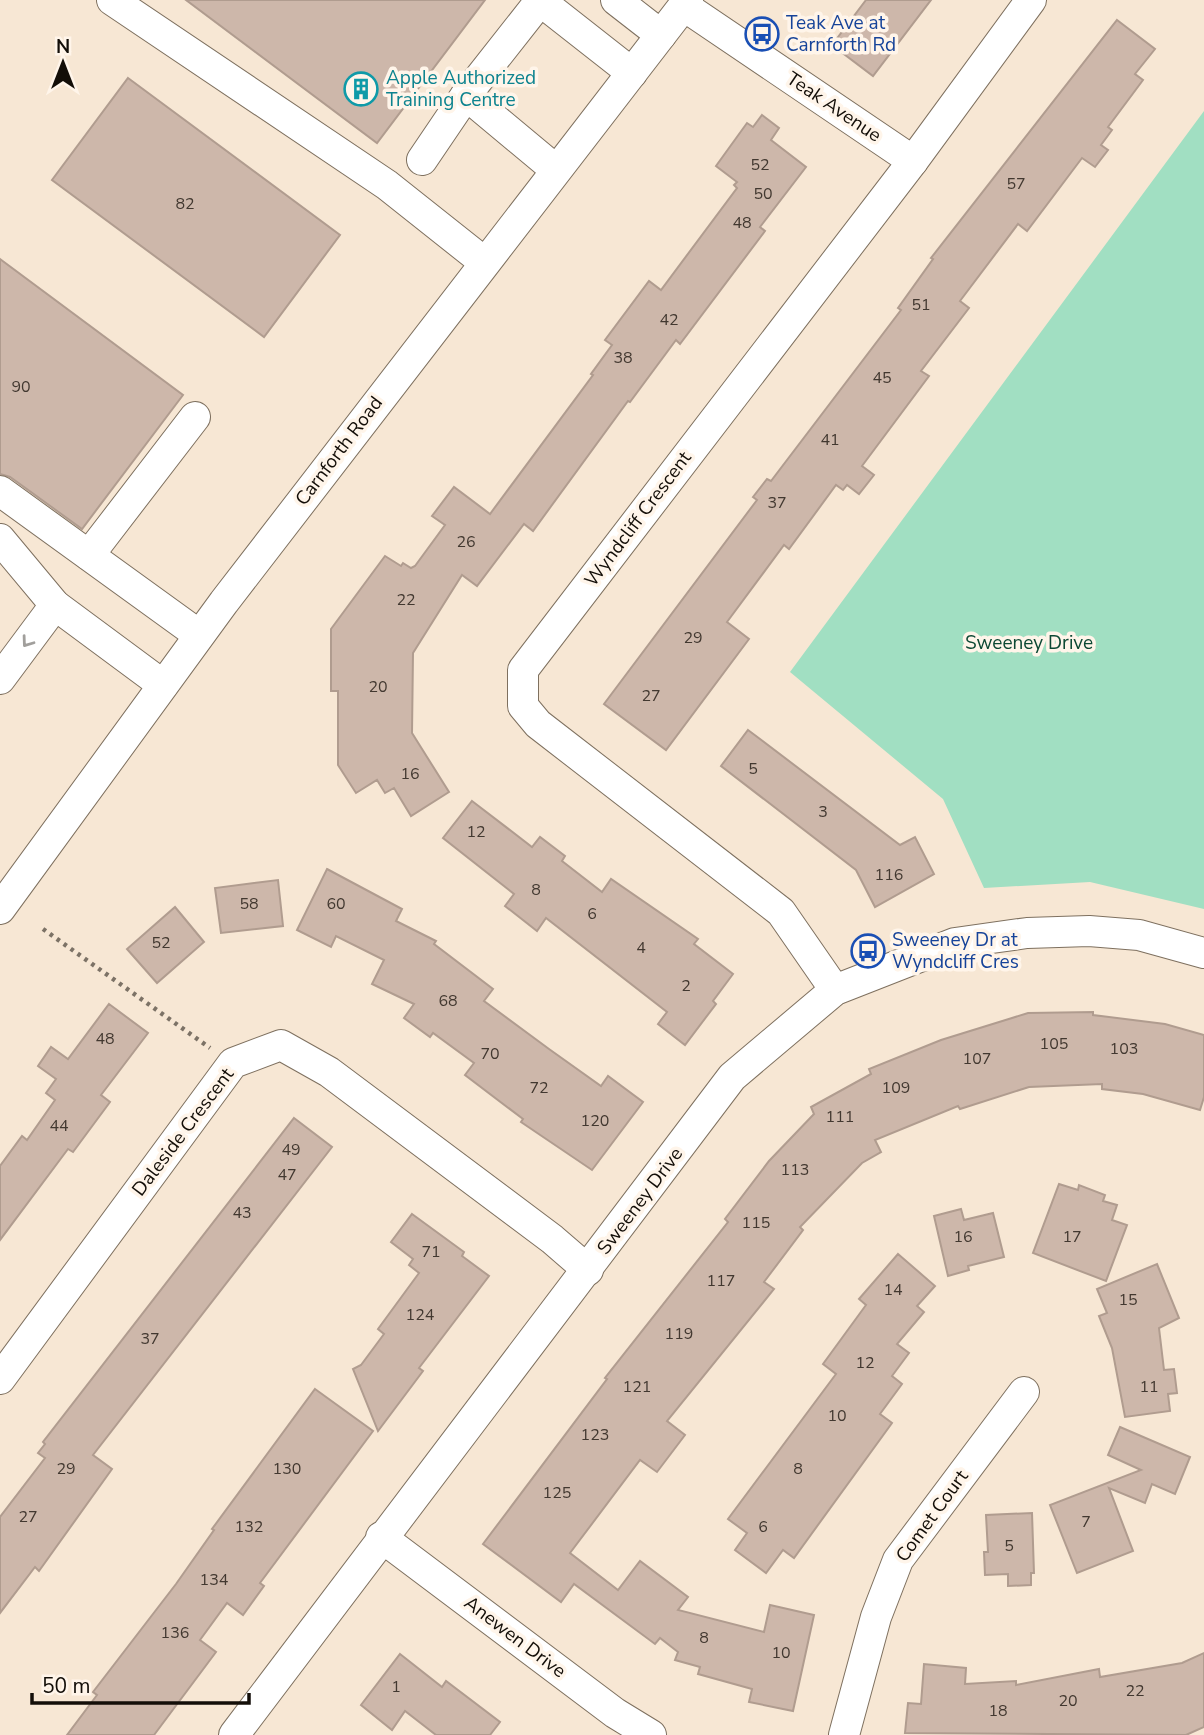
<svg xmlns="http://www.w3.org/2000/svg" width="1204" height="1735" font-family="'Nunito Sans',sans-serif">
<rect width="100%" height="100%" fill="#f7e7d4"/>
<path fill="#a1dfc2" d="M1204,111V909L1090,882L984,888L943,799L790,672Z"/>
<g fill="#cdb7aa" stroke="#b09c8f" stroke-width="2">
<path d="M186,0H485L377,143Z"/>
<path d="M866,0H931L873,76L832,45Z"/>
<path d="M1117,20L1155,49L1135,74L1143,80L1108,127L1112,130L1101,145L1108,150L1095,167L1082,158L1027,231L1018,224L960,301L969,308L921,371L929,376L862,466L874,475L859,494L847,485L843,490L836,485L789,549L784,545L727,622L749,639L666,750L604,704L757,500L753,497L767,479L771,481L901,310L898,308L933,259L931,258Z"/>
<path d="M128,78L340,235L264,337L52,180Z"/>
<path d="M762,115L779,128L771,140L806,167L760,227L765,231L680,344L676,340L630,402L628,401L533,531L524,524L477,586L462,575L413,653L412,733L449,792L411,816L394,788L385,793L377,780L356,793L338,765V691H331V629L385,556L401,566L403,563L411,568L415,566L445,525L432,516L454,487L490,514L593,375L591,374L612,345L605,340L649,281L661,290L737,188L734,185L737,182L716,166L747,123L753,127Z"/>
<path d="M0,259L183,395L82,529L10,477L0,474Z"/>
<path d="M748,730L900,845L915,837L934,874L875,907L856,870L721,766Z"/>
<path d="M472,801L532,847L540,837L565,856L562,861L602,892L611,879L698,939L694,944L733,974L713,1001L716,1004L685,1045L658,1024L667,1012L546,918L537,931L505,906L514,894L443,838Z"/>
<path d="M327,869L402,909L396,921L436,941L434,944L493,989L484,1001L549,1049L601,1086L608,1076L643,1102L592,1170L521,1122L523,1119L465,1075L474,1063L433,1033L430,1037L404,1018L414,1004L372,984L384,960L336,936L331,947L297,930Z"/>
<path d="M278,880L283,926L221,933L215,888Z"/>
<path d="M175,907L204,942L157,983L127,949Z"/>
<path d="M109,1004L148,1033L101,1095L110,1102L73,1152L68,1149L0,1240V1166L22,1136L27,1140L55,1100L46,1093L56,1079L38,1066L51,1047L68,1059Z"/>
<path d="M1093,1012V1015L1165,1024L1204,1035V1097L1200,1110L1143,1094L1102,1089V1084L1029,1087L960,1109L958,1106L875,1140L881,1152L862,1163L800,1227L803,1230L764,1282L774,1289L667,1421L685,1435L657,1472L640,1460L570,1553L618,1590L640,1561L688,1597L678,1610L764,1632L770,1605L814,1615L793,1711L749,1702L752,1689L698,1674L700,1667L675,1660L678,1652L660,1638L655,1644L574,1584L561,1602L483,1544L607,1379L605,1378L728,1222L725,1219L769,1161L814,1114L811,1107L871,1074L869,1069L941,1040L1028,1013Z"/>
<path d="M294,1118L332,1147L93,1455L112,1469L39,1571L35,1567L0,1613V1517L45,1458L38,1453L45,1444L43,1442Z"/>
<path d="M1059,1184L1078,1190L1079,1185L1105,1195L1103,1201L1117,1205L1112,1220L1127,1225L1106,1281L1033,1253Z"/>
<path d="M961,1209L964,1220L993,1213L1004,1257L968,1266L969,1270L948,1276L934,1216Z"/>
<path d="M412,1214L464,1252L462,1256L489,1276L419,1368L423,1371L378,1431L353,1369L361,1365L384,1334L378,1329L419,1273L409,1265L413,1259L391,1242Z"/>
<path d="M898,1254L935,1286L917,1306L924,1312L897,1344L909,1353L892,1376L902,1384L880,1414L892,1423L794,1558L783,1550L766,1573L735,1550L747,1533L728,1519L836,1374L823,1364L866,1305L859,1299Z"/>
<path d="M1157,1264L1179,1318L1159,1328L1164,1370L1174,1369L1177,1393L1168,1394L1170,1411L1125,1417L1112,1348L1099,1316L1107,1313L1097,1289Z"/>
<path d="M315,1389L373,1431L260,1583L264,1586L243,1615L227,1603L200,1640L216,1652L154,1735H67L97,1695L93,1692L176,1584L214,1530L212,1529Z"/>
<path d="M1120,1427L1190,1457L1175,1494L1152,1484L1145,1503L1109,1488L1133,1551L1077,1573L1050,1505L1141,1470L1108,1455Z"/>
<path d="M1032,1513L1034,1573H1031V1585L1008,1586V1574L985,1575L984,1552H988L986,1515Z"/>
<path d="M1204,1653V1727L1186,1735L905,1733L908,1703L921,1704L924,1664L966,1668L965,1684L1016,1681V1685L1099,1669L1100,1677L1182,1663Z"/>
<path d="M400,1654L442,1687L446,1681L500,1722L490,1735H436L405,1711L392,1730L361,1705Z"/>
</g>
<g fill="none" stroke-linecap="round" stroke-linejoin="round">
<defs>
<g id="minor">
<path d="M112,0L387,185L484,262"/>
<path d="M539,0L632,73"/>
<path d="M616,0L661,35"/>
<path d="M540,1L466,95L556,170"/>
<path d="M684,6L913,161"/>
<path d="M422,160L466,95"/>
<path d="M0,491L199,635"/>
<path d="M0,539L55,605L163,685"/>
<path d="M89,555L195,417"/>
<path d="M0,679L55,605"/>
<path d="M0,909L224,602L688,0"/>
<path d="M835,990L781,912L538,724L523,706V670L913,161L1031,0"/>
<path d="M0,1379L233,1063L281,1045L329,1072L552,1239L588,1270"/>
<path d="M381,1537L615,1713L651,1735"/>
<path d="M234,1735L732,1077L835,990L955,943L1027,933L1089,931L1139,935L1204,953"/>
<path d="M844,1735L876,1617L898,1560L1024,1392"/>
</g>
</defs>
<use href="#minor" stroke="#7e705f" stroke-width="32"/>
<path stroke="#7c7266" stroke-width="4.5" stroke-dasharray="3.5 5" stroke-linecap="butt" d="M43,929L210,1048"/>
<use href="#minor" stroke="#fff" stroke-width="30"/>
</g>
<defs><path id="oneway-chevron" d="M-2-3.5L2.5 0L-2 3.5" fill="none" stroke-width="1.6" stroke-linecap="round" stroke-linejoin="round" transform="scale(1.75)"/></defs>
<use stroke="#a19f9c" href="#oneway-chevron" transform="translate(27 642) rotate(126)"/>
<defs>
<symbol id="bus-ring" viewBox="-11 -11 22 22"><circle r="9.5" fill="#fff5ea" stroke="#1a4fb4" stroke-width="1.5"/><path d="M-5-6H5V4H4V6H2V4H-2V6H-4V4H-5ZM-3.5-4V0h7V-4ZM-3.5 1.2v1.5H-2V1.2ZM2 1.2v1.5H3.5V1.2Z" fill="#1a4fb4"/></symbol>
<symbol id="building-ring" viewBox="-11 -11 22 22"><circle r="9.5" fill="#fff5ea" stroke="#0f9aa8" stroke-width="1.5"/><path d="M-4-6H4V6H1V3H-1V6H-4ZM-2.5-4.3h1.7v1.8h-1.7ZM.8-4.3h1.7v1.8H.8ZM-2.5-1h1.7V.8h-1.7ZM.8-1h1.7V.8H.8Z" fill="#0f9aa8"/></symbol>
</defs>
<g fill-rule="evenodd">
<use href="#bus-ring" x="743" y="15" width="38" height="38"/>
<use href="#building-ring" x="342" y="70" width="38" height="38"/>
<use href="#bus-ring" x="849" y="932" width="38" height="38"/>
</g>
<g text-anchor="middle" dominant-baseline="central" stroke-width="7" stroke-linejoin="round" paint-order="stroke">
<g font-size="16" fill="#423830">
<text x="760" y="165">52</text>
<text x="1016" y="184">57</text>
<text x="763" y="194">50</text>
<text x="185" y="204">82</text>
<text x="742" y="223">48</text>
<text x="921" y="305">51</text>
<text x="669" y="320">42</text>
<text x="623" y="358">38</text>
<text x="882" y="378">45</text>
<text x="21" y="387">90</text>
<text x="830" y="440">41</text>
<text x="777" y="503">37</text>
<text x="466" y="542">26</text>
<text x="406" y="600">22</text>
<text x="693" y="638">29</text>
<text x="378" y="687">20</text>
<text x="651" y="696">27</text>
<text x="753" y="769">5</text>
<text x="410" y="774">16</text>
<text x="823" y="812">3</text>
<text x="476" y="832">12</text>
<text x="889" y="875">116</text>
<text x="536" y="890">8</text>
<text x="249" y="904">58</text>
<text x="336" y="904">60</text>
<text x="592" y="914">6</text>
<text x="161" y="943">52</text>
<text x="641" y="948">4</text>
<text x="686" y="986">2</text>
<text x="448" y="1001">68</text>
<text x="105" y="1039">48</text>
<text x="1054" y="1044">105</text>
<text x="1124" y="1049">103</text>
<text x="490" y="1054">70</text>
<text x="977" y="1059">107</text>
<text x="539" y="1088">72</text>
<text x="896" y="1088">109</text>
<text x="840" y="1117">111</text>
<text x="595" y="1121">120</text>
<text x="59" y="1126">44</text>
<text x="291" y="1150">49</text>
<text x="795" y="1170">113</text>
<text x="287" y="1175">47</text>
<text x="242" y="1213">43</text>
<text x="756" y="1223">115</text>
<text x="963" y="1237">16</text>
<text x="1072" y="1237">17</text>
<text x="431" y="1252">71</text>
<text x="721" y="1281">117</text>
<text x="893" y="1290">14</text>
<text x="1128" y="1300">15</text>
<text x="420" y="1315">124</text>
<text x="679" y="1334">119</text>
<text x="150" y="1339">37</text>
<text x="865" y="1363">12</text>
<text x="637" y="1387">121</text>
<text x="1149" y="1387">11</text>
<text x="837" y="1416">10</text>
<text x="595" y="1435">123</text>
<text x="66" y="1469">29</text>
<text x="287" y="1469">130</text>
<text x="798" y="1469">8</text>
<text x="557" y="1493">125</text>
<text x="28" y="1517">27</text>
<text x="1086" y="1522">7</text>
<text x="249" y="1527">132</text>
<text x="763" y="1527">6</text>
<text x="1009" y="1546">5</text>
<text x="214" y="1580">134</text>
<text x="175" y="1633">136</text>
<text x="704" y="1638">8</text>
<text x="781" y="1653">10</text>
<text x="396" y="1687">1</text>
<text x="1135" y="1691">22</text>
<text x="1068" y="1701">20</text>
<text x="998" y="1711">18</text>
</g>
<g font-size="19" fill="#164399" stroke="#fff5ea" text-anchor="start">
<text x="786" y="23">Teak Ave at<tspan x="786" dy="22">Carnforth Rd</tspan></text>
<text x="892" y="940">Sweeney Dr at<tspan x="892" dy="22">Wyndcliff Cres</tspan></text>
</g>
<g font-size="19" fill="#0d838f" stroke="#fff5ea" text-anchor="start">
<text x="386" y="78">Apple Authorized<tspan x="386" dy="22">Training Centre</tspan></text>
</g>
<g font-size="19" fill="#130e08" stroke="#fff5ea">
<text transform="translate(834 107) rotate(34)">Teak Avenue</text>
<text transform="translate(339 451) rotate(-53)">Carnforth Road</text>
<text transform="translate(638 519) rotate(-53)">Wyndcliff Crescent</text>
<text transform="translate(183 1132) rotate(-53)">Daleside Crescent</text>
<text transform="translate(640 1201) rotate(-53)">Sweeney Drive</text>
<text transform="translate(932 1516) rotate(-54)">Comet Court</text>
<text transform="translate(515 1637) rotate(37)">Anewen Drive</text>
</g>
<g font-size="19" fill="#0c4833" stroke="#fff5ea">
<text x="1029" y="643">Sweeney Drive</text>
</g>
</g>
<g transform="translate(63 63)" stroke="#fff5ea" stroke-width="5" paint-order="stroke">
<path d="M0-5L12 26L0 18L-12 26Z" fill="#130e08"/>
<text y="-10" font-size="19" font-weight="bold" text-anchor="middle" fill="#130e08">N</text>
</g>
<path d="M32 1693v10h217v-10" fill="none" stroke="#130e08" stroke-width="3.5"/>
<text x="42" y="1693" font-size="21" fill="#130e08" stroke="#fff5ea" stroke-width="5" paint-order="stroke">50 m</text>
</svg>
